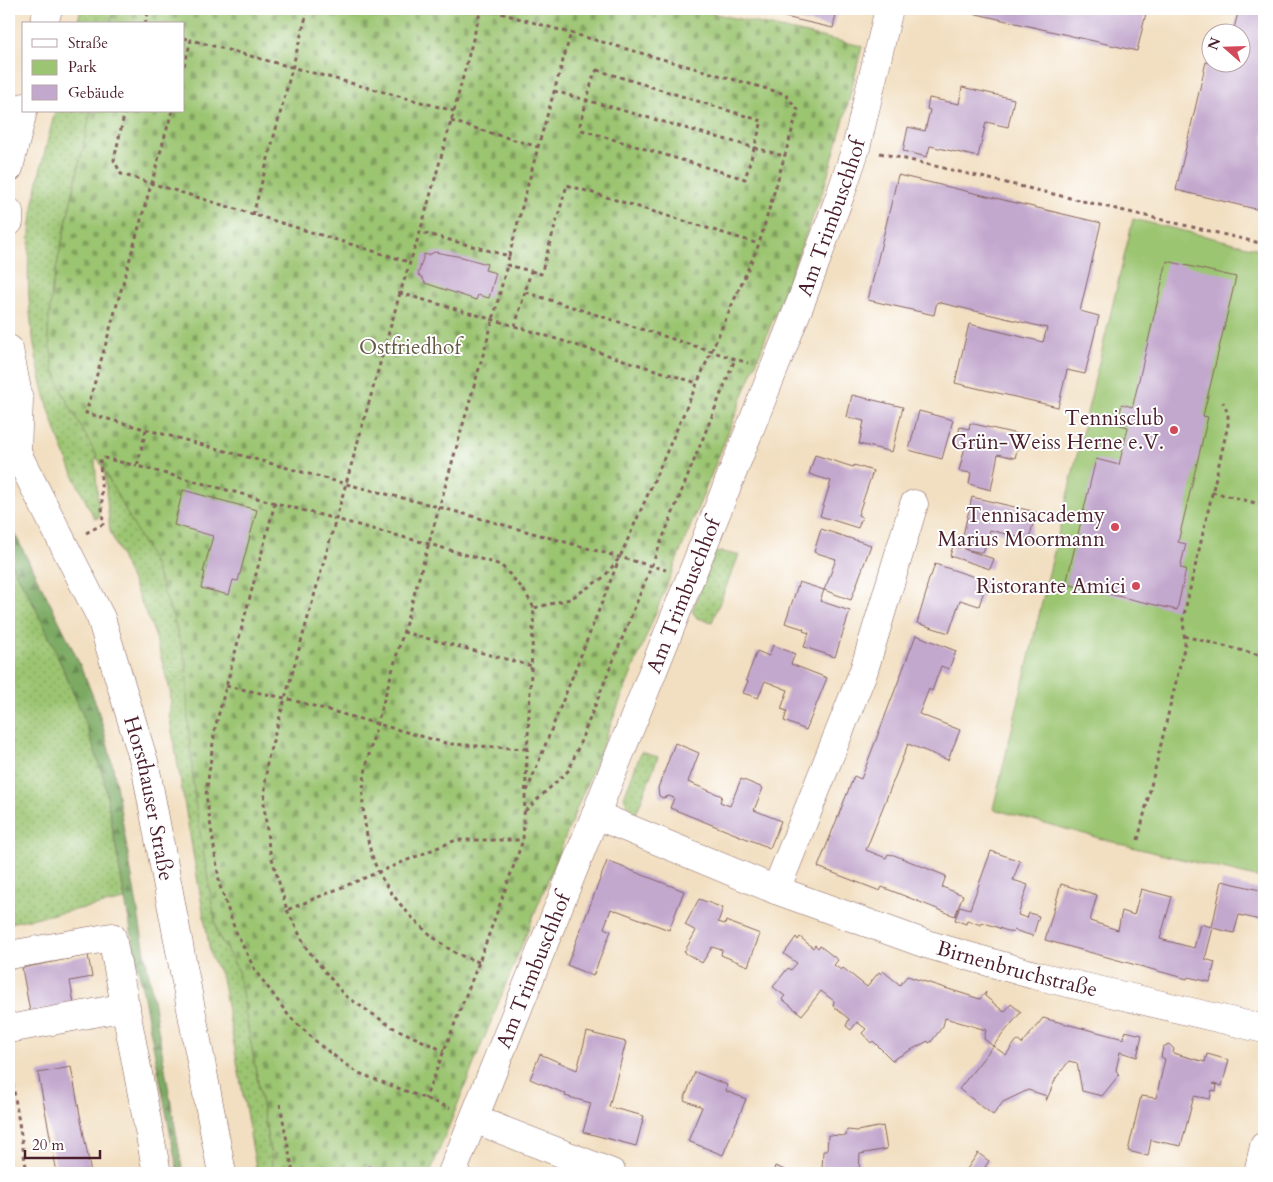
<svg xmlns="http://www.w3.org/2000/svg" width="1273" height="1182" font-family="Cardo,serif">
<defs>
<pattern id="grass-dots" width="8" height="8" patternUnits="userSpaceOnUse" patternTransform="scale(1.25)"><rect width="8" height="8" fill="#9bc571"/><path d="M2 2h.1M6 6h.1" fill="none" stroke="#809f5d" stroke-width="1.8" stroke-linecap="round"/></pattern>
<pattern id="forest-firs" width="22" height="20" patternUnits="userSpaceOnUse" patternTransform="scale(1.25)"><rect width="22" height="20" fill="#7caa63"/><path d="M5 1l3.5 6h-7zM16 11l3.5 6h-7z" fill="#688a52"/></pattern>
<pattern id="cemetery-stones" width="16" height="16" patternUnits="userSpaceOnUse" patternTransform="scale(1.25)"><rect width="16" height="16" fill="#9bc571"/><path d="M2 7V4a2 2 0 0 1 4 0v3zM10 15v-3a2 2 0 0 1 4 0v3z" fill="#809f5d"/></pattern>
</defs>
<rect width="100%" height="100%" fill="#fff"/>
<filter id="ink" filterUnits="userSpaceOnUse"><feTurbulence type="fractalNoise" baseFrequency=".02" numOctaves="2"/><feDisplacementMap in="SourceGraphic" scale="10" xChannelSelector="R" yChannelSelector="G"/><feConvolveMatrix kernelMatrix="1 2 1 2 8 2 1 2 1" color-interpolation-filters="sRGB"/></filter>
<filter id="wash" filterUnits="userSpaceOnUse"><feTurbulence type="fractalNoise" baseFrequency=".0096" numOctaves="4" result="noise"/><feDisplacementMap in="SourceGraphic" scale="20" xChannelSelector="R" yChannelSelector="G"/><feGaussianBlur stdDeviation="1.12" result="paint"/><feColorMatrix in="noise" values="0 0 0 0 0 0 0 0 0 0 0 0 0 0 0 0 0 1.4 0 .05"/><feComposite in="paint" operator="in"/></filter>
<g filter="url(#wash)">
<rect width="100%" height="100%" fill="#f2dfc1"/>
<g fill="url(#grass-dots)" stroke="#72724e">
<path d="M81,9H114L110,24H77Z"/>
<path d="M55,111H91L52,288L54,370L63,393L98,457L95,460L99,517L95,519C41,419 15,309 35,196C40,168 48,139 55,111Z"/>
<path d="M104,468L153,562L173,617L186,662L191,757L217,933L238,970L274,1173H257L222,978L211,957L169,714L171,700L170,690L154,632L110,531Z"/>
<path d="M721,552L739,555L712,622L697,618L692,611L715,553Z"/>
<path d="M9,561L31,599L52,643L84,718L104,779L125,900L9,923Z"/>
<path d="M641,752L658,757L636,814L627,805L624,797Z"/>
</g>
<path fill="url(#forest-firs)" stroke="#636447" d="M9,522C38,582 73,642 96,704C103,725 108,746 113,767L183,1173H178L125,900L104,779L84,718L52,643L31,599L9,561Z"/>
<path fill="url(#cemetery-stones)" stroke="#72724e" d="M114,9H694L862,46L846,112L824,188L751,376L430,1173H274L238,970L217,933L195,802L188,719L186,662L173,617L153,562L63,393L54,370L48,333L52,288L91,111H184V24H110Z"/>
<path fill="#9bc571" stroke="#72724e" d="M1133,219L1264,250V879L1139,849L993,809Z"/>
<g id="blocks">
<g fill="#c3a8ce">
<path d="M750,9H837L833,28Z"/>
<path d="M955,9H1147L1137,51Z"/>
<path d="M1239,9H1264V211L1176,190L1206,62L1225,67L1226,62H1240V32H1233Z"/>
<path d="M962,87L1014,99L1008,127L986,122L978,157L930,146L927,157L903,151L908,127L925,131L930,110L927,109L929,98L959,104Z"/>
<path d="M898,175L1101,223L1080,311L1099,316L1085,374L1067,370L1058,407L955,383L969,324L1043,342L1047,328L937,302L934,315L868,300Z"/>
<path d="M435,252L462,257L487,264L485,270L496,273L489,298L478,295L476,300L425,283L422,277L418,275L424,254L428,255Z"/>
<path d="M1167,261L1236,277L1203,416L1208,417L1178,542L1186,544L1180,568L1186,569L1177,610L1066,584L1096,459L1119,465L1128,427L1117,424L1122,404L1132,407L1133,405Z"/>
<path d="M852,395L903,407L892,452L859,444L864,421L847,417Z"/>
<path d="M919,411L953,420L942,459L909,450Z"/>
<path d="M970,423L1021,435L1015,458L998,454L991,490L969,484L971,473L959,471L965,447L955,445L960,427L969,429Z"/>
<path d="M815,455L853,467L854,465L873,471L858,515L862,517L858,528L820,516L831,481L809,474Z"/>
<path d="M183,490L257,510L238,581L233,580L229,595L201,588L205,572H203L213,536L174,525Z"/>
<path d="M972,497L1036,512L1029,540L990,530L983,553L964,549L994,559L990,569L950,556L953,546L960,548Z"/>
<path d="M821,529L871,545L851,600L824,590L820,601L850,611L835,657L804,647L809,633L803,631L804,629L785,623L799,582L824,590L828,581L836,559L814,552Z"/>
<path d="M935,564L987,581L979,606L960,600L949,633L917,623L927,590L926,589L930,576H931Z"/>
<path d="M916,635L956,651L949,669L941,666L932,691L929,689L919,714L960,730L948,760L908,744L866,850L886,858L888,854L894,855L946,876L942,887L963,895L955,916L882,887L880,891L818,867L854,776L861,779Z"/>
<path d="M773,645L795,654L791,664L827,678L806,730L784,721L787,711L781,709L788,690L765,681L758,698L743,693L748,681L746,680L757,651L769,656Z"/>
<path d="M675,743L699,753L688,782L722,796L720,802L730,806L741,779L763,788L754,810L781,821L770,848L670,808L674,798L669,796L663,798L659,796L658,788Z"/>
<path d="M991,851L1020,861L1013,880L1028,885L1018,915L1027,918L1029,913L1039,916L1033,936L1014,930L1013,933L982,922L981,925L967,920L966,924L955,920L960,906L970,909Z"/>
<path d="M607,861L684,891L669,930L616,910V911L611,909L604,928L611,931L593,976L567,965Z"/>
<path d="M1222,881L1264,891V921L1239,915L1234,933L1213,928L1205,959L1215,962L1210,982L1188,977L1187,979L1045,940L1061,884L1097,895L1090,921L1118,930L1122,911L1134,915L1141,889L1172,897L1160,939L1194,948L1200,924L1212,927Z"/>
<path d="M699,899L723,908L718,922L725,924L726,921L760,934L748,966L721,955L722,950L712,947L702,963L684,952L696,931L685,925Z"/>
<path d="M796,937L798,940L800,937L813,948L815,945L818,948L820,946L838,960L834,965L841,970L843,968L867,987L879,972L881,974L883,971L900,985L907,976L980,999L986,992L985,996L1003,1011V1010L1005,1011L1011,1004L1021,1012L993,1046L984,1039L986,1030L945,1018L943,1026L931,1042L929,1043L928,1041L894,1059V1061H893L873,1041L871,1043L862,1033L866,1029L857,1022L851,1030L846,1026L849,1019L833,1006L834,1001L821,991L802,1015L782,999L785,996L773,987L788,968L791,970L797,963L784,954Z"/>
<path d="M88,955L92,977L70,981L74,1004L30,1012L22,968Z"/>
<path d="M1043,1018L1124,1039L1125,1031L1142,1035L1137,1057L1120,1052L1116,1070L1119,1075L1102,1096L1082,1091L1077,1063L1069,1061L1056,1078L1046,1101L1047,1096L1028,1090L1003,1102L993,1115L959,1089L993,1046L1006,1055L1017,1040L1022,1044Z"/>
<path d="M587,1032L626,1042L609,1107L644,1116L636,1146L583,1132L591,1103L565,1096L566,1094L530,1079L540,1054L577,1070Z"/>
<path d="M1169,1044L1174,1049L1173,1053L1205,1062L1207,1054L1229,1060L1222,1086L1214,1083L1213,1084L1217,1085L1216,1091L1212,1090L1210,1099L1194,1096L1181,1146L1151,1140L1148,1156L1128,1151L1141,1096L1156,1098L1165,1059L1161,1057L1163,1047Z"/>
<path d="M71,1067L91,1173H57L38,1073Z"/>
<path d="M695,1072L727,1085L726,1091L746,1099L723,1155L688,1141L702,1107L684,1100Z"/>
<path d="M883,1126L887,1149L860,1154L859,1171L863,1172V1173H826V1170L822,1169L823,1151H827L828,1135L846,1136L847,1130L857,1131Z"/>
<path d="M978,1153L989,1161L985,1167L994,1173H967L965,1172Z"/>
<path d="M369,1166L386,1173H367Z"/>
<path d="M775,1166L793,1173H773Z"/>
</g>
</g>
</g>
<g filter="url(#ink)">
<use href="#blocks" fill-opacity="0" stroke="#856260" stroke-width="1"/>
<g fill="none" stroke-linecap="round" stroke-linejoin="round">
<defs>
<g id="minor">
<path id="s1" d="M17,453L101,618L145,765L222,1173"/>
<path id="s2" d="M596,815L776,890L926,944L1034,975L1264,1029"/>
<path d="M776,890L864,670L914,504"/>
<path d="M9,955L112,937L157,1173"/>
<path d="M9,1026V1029L126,1007"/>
<path d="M474,1119L612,1173"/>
<path id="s3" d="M452,1173L802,299L841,193L856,148L889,9"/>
<path d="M1258,1173L1264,1146"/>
</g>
<g id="major">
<path d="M44,24L48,9"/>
<path d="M9,168L24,107"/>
<path d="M9,212V222"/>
<path d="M9,349L19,400L17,453"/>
</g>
</defs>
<use href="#minor" stroke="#856260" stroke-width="29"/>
<use href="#major" stroke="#856260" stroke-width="29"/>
<g stroke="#856260" stroke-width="3" stroke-dasharray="4 4" stroke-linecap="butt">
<path d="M486,9L785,94L798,110L759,244L620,557L604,577L570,599L534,608"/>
<path d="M145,24L149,9"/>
<path d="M184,38L191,40"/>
<path d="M184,66L191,40L454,111L420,232"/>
<path d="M597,70L762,121L745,179L582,130L580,125L594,74Z"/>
<path d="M554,91L784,156"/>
<path d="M125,111L114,160L121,174L409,262"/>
<path d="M172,111L86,413L346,484L439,507L666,570"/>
<path d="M454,111L481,9"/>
<path d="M451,121L538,147"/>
<path d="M880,153L1264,244"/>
<path d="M253,215L308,9"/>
<path d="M509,256L538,147L571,33"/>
<path d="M531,271L541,274L567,185L759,244"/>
<path d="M525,292L515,326L400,293L420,232L509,256L507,265L531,271L525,292L748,363"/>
<path d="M400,293L267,762L264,805L269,848L287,910L456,840H523"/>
<path d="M515,326L697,383"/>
<path d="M146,430L137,466L429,544L501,565L523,589L534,608L523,840L479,962L425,1099"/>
<path d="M1212,492L1264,505"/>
<path d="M275,503L215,728L206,795L220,886L235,930L255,970L289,1016L321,1046L356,1072L450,1108"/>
<path d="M86,533L103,524L100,459L104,458L137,466"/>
<path d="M403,632L532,666"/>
<path d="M1184,636L1264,656"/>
<path d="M226,686L285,698L449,744L527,749"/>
<path d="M527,791L618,562"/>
<path d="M525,811L569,770L735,359"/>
<path d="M1138,840L1185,644L1183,619L1228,425V414L1223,402"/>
<path d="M287,910L307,949L344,995L392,1027L444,1051"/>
<path d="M479,962C470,959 461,956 454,952C425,934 393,901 378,871C369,852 365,828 363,807C361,779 370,751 377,724L493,320L507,265"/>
<path d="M9,1060L27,1173"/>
<path d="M280,1104L293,1173"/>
</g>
<use href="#minor" stroke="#fff" stroke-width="28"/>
<use href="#major" stroke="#fff" stroke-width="28"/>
</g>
</g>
<g fill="#d1495b" stroke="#fff" stroke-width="2">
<circle cx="1174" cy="430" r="5"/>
<circle cx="1115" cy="527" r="5"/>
<circle cx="1136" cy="586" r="5"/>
</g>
<g text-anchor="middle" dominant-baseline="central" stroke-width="4" stroke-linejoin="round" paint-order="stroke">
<g font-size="21" fill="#4a1f2b" stroke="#fff">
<text stroke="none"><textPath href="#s3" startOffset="1028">Am Trimbuschhof</textPath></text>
<text stroke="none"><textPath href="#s3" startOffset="622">Am Trimbuschhof</textPath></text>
<text stroke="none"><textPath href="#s1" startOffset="372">Horsthauser Straße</textPath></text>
<text stroke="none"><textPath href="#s2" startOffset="449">Birnenbruchstraße</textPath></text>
<text stroke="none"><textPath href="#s3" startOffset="218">Am Trimbuschhof</textPath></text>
</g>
<g font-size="21" fill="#665944" stroke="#fff">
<text x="410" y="347">Ostfriedhof</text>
</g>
<g font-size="21" fill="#4a1f2b" stroke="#fff" text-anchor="end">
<text x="1164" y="418">Tennisclub<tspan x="1164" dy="24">Grün-Weiss Herne e.V.</tspan></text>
<text x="1105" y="515">Tennisacademy<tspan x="1105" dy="24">Marius Moormann</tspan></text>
<text x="1126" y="586">Ristorante Amici</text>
</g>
</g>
<rect width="1273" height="1182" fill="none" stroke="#fff" stroke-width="30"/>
<rect x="22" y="22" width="162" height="90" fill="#ffffff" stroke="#b7a5aa"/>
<rect x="32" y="39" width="25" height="8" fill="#ffffff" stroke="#b7a5aa"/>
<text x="68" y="48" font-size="15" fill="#4a1f2b">Straße</text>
<rect x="32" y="60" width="25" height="15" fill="#9bc571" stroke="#b7a5aa"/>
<text x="68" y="72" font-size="15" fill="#4a1f2b">Park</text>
<rect x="32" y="85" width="25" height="15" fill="#c3a8ce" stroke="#b7a5aa"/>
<text x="68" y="98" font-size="15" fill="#4a1f2b">Gebäude</text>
<g transform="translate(1226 48) rotate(290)"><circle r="24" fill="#ffffff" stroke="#b7a5aa"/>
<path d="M0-4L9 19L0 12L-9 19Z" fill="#d1495b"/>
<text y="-8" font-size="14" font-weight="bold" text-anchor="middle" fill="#4a1f2b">N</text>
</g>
<path d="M25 1150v8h75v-8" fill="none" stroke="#4a1f2b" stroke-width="2.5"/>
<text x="32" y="1150" font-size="15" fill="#4a1f2b" stroke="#ffffff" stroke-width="4" paint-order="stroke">20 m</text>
</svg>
